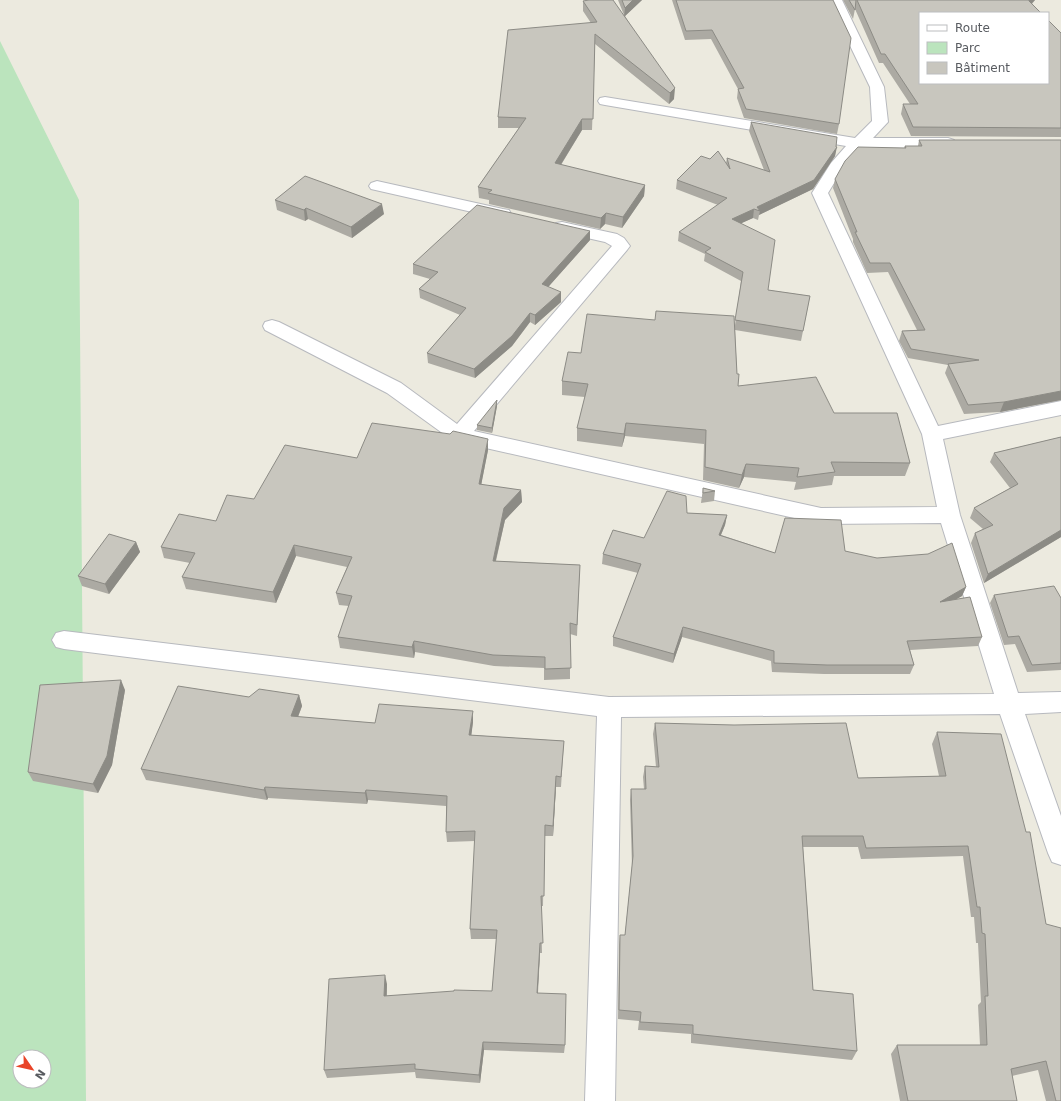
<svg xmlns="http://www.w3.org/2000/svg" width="1061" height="1101" font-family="'DejaVu Sans',sans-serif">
<rect width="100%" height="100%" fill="#eceadf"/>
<path fill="#bbe4bd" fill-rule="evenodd" d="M0,41L79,200L86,1101H0ZM20,1057H44V1081H20Z"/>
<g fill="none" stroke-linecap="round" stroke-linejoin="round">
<defs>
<g id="minor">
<path d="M828,0H842L884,87L888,122L873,138H948L954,140L956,143L954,146L948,148H862L842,170L828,193L938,426L1061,401V415L943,439L960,515L1018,693L1061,692V712L1025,714L1061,816V865L1052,862L1048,853L1000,714L621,717L615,1101H585L597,716L64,649L56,647L52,640L56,633L64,631L609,697L994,694L941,523L821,524L459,442L452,440L387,393L265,330L263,326L265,322L272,320L279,322L401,383L457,424L612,246L605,242L556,231L554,227L556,223L562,222L617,234L624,238L630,246L627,250L474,431L821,508L937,507L922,434L812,193L831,163L846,146L605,105L600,104L598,101L600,98L605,97L855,138L872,121L870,87Z"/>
<path d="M377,181L503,209L509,210L511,214L509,218L503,219L371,189L369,186L371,183Z"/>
</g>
</defs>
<use href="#minor" stroke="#b7b9be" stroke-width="2"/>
<use href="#minor" fill="#fff" fill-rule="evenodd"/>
</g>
<g fill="#acaaa3">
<path d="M618,0H642L625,16L674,99L669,104L595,44L592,130H582L561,165L645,185L644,196L622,228L605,224L600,229L489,204V200L479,198L478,187L519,128H498V117L591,23L583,11V1L624,15Z"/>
<path d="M672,0H833L839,124L837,134L744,118L737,98L738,89L711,39L685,40Z"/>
<path d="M843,0H1035L1032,4L1061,33V137L911,136L901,114L903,104H910L883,63H879L855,9L853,19Z"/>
<path d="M751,122L836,147L835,156L813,189L759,215L758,220L753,218L741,223L768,290L810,296L801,341L735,330L737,374L738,386L834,413L910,463L905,476H834L832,485L794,490L796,482L744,477L739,488L703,480L704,444L625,436L622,447L577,441V428L585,397L562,395V381L581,353L655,320L735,325L741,281L704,261L705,254L678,241L679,232L718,205L676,189L677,180L710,159L726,163L727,158L764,170L749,131Z"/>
<path d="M919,140H1061V400L1000,412L964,414L945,373L948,365L908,358L899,341L902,331L917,330L888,272L867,273L853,242V239L833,188L835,179L904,148L905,146H918Z"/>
<path d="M275,200L384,214L352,238L308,219L305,221L277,210Z"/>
<path d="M590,231V240L548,287L561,302L535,325L530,322L512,346L475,378L428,363L427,353L460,315L420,298L419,289L430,279L413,274V264Z"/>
<path d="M497,406L492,433L477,430V425Z"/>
<path d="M1061,437V537L984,583L971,543L975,533L983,529L970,518L974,508L1010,488L990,462L994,453Z"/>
<path d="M488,450L481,485L521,490L522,502L505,520L496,561L580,565L577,636L570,634V679L544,680V668L494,666L415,652L414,658L340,648L338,637L349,606L339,605L336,593L347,567L296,556L276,603L186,589L182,577L190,563L164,558L161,547L216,521L254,499L357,458Z"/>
<path d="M703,488L715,491L714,501L701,503Z"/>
<path d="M687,513L727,515L725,525L721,535L775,553L845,551L966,587L962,596L956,599L982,637L978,646L910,650L914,665L910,674H824L772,672L771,661L682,637L673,663L613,646V637L638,573L602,564L603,554L644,538Z"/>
<path d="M136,542L140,552L109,594L82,586L78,576Z"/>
<path d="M994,595L1061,598V670L1027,672L1015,644L1004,645L990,603Z"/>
<path d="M125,690L112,765L98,793L33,781L28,772Z"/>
<path d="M299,695L302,706L298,717L375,723L473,722L471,735L564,741L561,787H556L553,836H544L543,906H541L542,953H540L538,993L565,1045L564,1053L484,1050L480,1083L416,1078L415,1072L327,1078L324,1070L387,984V996L492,991L497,939H471L470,929L475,841L447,842L446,832V806L368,800L367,804L268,798L267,800L146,780L141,769L249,697Z"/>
<path d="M655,723L858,778L939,776L932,744L937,732L1061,1101H1046L1038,1070L1012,1076L1017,1101H900L891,1054L897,1045H980L978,1005L981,1002L978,943H976L974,917H971L963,856L861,859L858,847H803L813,990L857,1051L852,1060L691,1043V1034L638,1030L639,1021L618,1019L619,945L620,935H625L632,866L630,800L631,789H644L643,777L645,766L656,767L653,734Z"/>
</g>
<g fill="#8c8b85">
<path d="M633,0H642L624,17L625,8Z"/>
<path d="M1029,0H1035L1026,9Z"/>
<path d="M675,88L674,99L669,104L670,93Z"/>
<path d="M582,119V130L555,174V163Z"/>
<path d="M837,147L835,156L813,189L759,215L760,211L757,207Z"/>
<path d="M645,185L644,196L622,228L623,217Z"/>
<path d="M382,204L384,214L352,238L351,227Z"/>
<path d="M306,208L308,219L305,221L304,210Z"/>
<path d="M754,209L753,218L731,228L732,219Z"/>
<path d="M606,213L605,224L600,229L601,218Z"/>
<path d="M590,231V240L542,294V284Z"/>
<path d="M561,292V302L535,325V315Z"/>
<path d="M530,313V322L512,346L475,378L474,369Z"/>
<path d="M1061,391V400L1000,412L1004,402Z"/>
<path d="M497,400V406L492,433V428Z"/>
<path d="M626,423L625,436L622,447L624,434Z"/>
<path d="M488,439V450L479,496V484Z"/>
<path d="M746,464L744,477L739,488L742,475Z"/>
<path d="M521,490L522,502L505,520L493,572V561L504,508Z"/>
<path d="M727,515L725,525L717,544L719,535Z"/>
<path d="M1061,530V537L984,583L988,574Z"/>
<path d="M136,542L140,552L109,594L105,584Z"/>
<path d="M294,545L296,556L276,603L273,592Z"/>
<path d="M966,587L962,596L936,611L940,602Z"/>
<path d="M683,627L682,637L673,663L674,654Z"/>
<path d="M414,641L415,652L414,658L412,647Z"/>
<path d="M121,680L125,690L112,765L98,793L93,784Z"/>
<path d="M299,695L302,706L294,727L291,716Z"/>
<path d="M473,711V722L470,746L469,735Z"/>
<path d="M556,776V787L553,836V826Z"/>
<path d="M265,787L268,798L267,800L264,790Z"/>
<path d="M366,790L368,800L367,804L365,793Z"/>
<path d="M540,943V953L537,1002V993Z"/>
<path d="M385,975L387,984L386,1005L384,996Z"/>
<path d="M483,1042L484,1050L480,1083L479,1075Z"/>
</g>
<g fill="#c8c6be" stroke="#8c8b85">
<path d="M589,0H613L675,88L670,93L595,34L593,119H582L555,163L645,185L623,217L606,213L601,218L488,193L492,190L478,187L526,118L498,117L508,30L597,22L583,1Z"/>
<path d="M622,0H633L625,8Z"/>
<path d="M676,0H833L851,38L839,124L746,109L738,89L744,88L712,30L686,31Z"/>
<path d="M849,0H856L855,10Z"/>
<path d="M857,0H1029V1L1041,13H920V83H1048V20L1061,33V128L913,127L903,104H918L885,54H881Z"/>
<path d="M751,122L837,137L836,147H837L814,180L757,207L760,211L754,209L732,219L775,240L768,290L810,296L803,331L735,320L743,272L705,252L711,248L679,232L727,198L677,180L701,156L710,159L718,151L730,169L727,158L770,172Z"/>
<path d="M919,140H1061V391L1004,402L968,405L948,364L979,360L911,349L902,331L925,330L890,263H870L855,232H857L835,179L845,161L858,147L906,148L905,146H922Z"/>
<path d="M305,176L382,204L351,227L306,208L304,210L275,200Z"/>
<path d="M477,205L590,231L542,284L561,292L535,315L530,313L512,336L474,369L427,353L466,308L419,289L438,272L413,264Z"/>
<path d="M656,311L734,316L737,374H739L738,386L816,377L834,413H897L910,463L831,462L835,472L797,477L799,468L746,464L742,475L705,467L706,430L626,423L624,434L577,428L588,384L562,381L568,352L581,353L587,314L655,320Z"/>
<path d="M497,400L492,428L477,425Z"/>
<path d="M372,423L450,434L453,431L488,439L479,484L521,490L504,508L493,561L580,565L577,625L570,623L571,668L545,669V657L493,655L414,641L412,647L338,637L352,596L336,593L352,557L294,545L273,592L182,577L195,553L161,547L179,514L216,521L227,495L254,499L285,445L357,458Z"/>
<path d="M1061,437V530L988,574L975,533L993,525L974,508L1018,484L994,453Z"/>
<path d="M703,488L715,491L703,493Z"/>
<path d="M667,491L686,496L687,513L727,515L719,535L775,553L785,518L841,520L845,551L877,558L928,554L952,543L966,587L940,602L970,597L982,637L907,641L914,665H827L774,663V651L683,627L674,654L613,637L641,564L603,554L613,530L644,538Z"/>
<path d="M109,534L136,542L105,584L78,576Z"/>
<path d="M1054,586L1061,598V663L1032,665L1019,636L1008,637L994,595Z"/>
<path d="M121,680L107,756L93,784L28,772L40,685Z"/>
<path d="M178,686L249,697L259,689L299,695L291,716L375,723L379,704L473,711L469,735L564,741L561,777L556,776L553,826L545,825L544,896H541L543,943H540L537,993L566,994L565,1045L483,1042L479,1075L415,1069V1064L324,1070L329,979L385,975L384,996L454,991V990L492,991L497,930L470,929L475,831L446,832L447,796L366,790L365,793L265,787L264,790L141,769Z"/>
<path d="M655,723L734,725L846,723L858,778L946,776L937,732L1001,734L1026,832H1030L1046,924L1061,928V1101H1056L1046,1061L1011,1069L1017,1101H908L897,1045H987L985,996H988L985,934L982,933L980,907H977L968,846L866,848L863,836H802L813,990L853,994L857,1051L693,1034V1025L640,1022L641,1012L619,1010L620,935H625L633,856L631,789H646L645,766L659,767Z"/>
</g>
<rect x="919" y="12" width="130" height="72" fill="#ffffff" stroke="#bcbdbf"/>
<rect x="927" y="25" width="20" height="6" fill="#ffffff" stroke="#bcbdbf"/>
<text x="955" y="32" font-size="12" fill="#585b60">Route</text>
<rect x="927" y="42" width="20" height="12" fill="#bbe4bd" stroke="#bcbdbf"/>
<text x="955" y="52" font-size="12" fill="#585b60">Parc</text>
<rect x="927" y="62" width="20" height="12" fill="#c8c6be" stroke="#bcbdbf"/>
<text x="955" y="72" font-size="12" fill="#585b60">Bâtiment</text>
<g transform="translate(32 1069) rotate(124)"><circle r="19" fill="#ffffff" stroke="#bcbdbf"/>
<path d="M0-3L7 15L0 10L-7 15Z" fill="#e94428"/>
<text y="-6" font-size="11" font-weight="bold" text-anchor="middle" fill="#585b60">N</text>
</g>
</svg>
